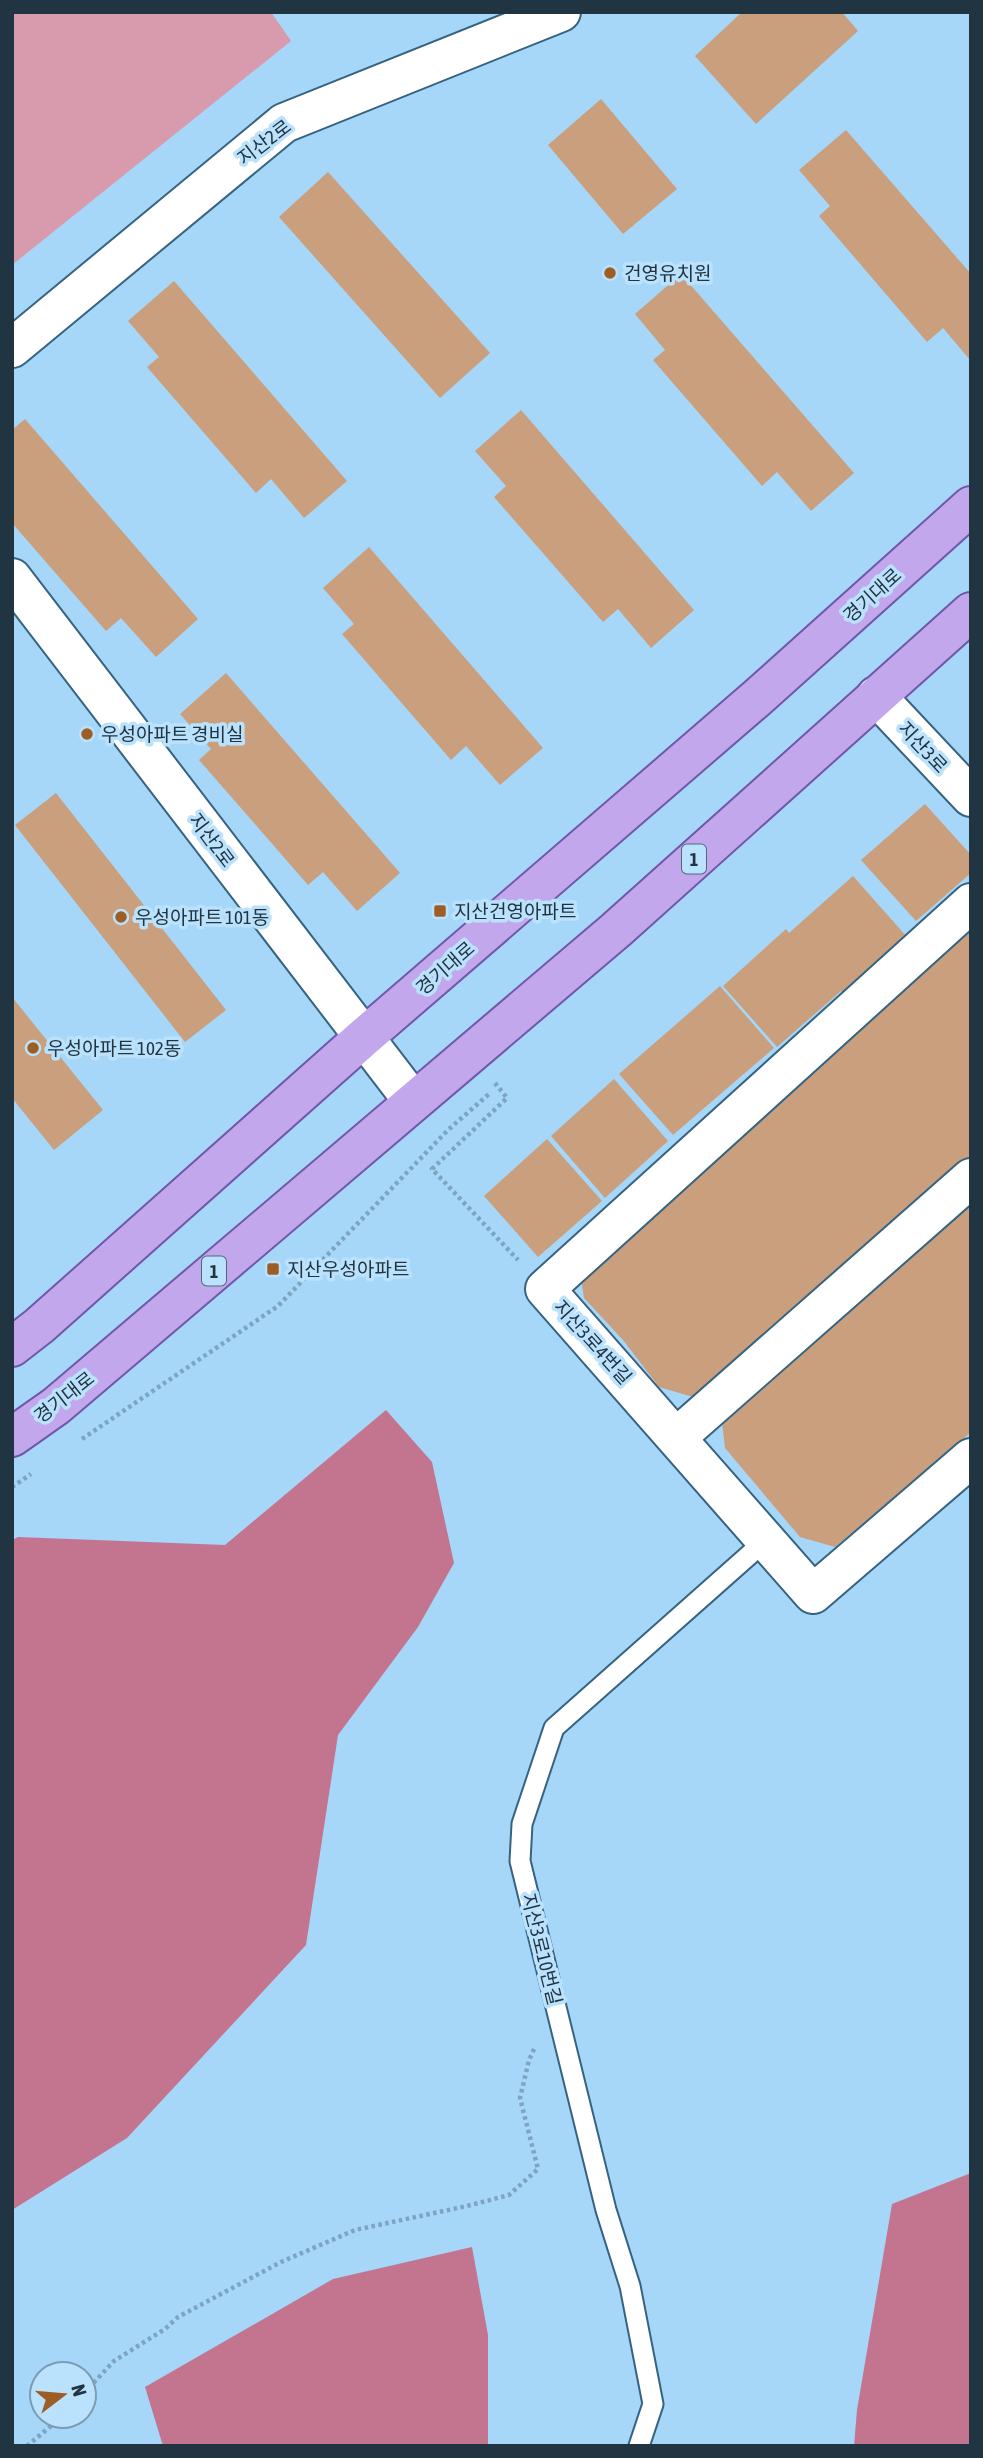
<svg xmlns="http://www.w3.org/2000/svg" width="983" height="2458" font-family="'Asap Condensed','Noto Sans KR',sans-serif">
<rect width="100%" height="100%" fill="#a6d6f8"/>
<path fill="#d79bad" d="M12,12H271L291,41L12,265Z"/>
<g fill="#c3758f">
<path d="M386,1410L432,1462L454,1563L418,1627L338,1735L306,1945L127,2138L12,2210V1540L18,1537L225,1545Z"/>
<path d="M971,2173V2446H854L857,2410L892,2204Z"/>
<path d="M472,2247L488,2335V2446H163L145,2387L333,2279Z"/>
</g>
<g fill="#ca9f7e">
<path d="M742,12H842L858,31L756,124L695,56Z"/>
<path d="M601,99L677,189L623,234L548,145Z"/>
<path d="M846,130L971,274V361L943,328L927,342L819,216L830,206L799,170Z"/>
<path d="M328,172L490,353L440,398L279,217Z"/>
<path d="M681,274L854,473L811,511L777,472L762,486L653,360L665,350L635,314Z"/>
<path d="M174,281L347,481L304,518L271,479L256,493L147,367L159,357L128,321Z"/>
<path d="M521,410L694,610L651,648L618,609L603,622L494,497L506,486L475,451Z"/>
<path d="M25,419L198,619L156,657L121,618L106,631L12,523V430Z"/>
<path d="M369,547L543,748L500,785L466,746L451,760L342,634L354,624L323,588Z"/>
<path d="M226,673L400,873L357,911L323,872L308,885L199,760L211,749L180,714Z"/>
<path d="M56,793L226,1010L185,1042L15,825Z"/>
<path d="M925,804L971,855V873L916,921L861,860Z"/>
<path d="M853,876L907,937L844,994L841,991L777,1047L723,986L786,929L789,933Z"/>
<path d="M971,926V1160L732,1369L693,1397L659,1387L623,1340L584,1298L580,1272Z"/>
<path d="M720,986L774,1048L673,1135L619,1074Z"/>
<path d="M12,997L103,1110L54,1150L12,1098Z"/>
<path d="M614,1079L668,1141L605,1198L551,1136Z"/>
<path d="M547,1139L602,1201L538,1257L484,1196Z"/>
<path d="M971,1204V1432L835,1547L800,1537L725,1448L722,1422Z"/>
</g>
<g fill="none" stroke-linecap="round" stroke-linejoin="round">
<defs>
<path id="service" d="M639,2446L653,2404L630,2286L606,2210L520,1861L522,1824L554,1728L766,1540"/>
<g id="minor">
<path d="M12,348L284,123L561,12"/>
<path d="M12,578L413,1101"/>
<path d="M876,696L971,797"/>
<path d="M971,903L545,1289L813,1594L971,1458"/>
<path d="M677,1437L971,1178"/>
</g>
<g id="primary">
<path d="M12,1347L39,1326L363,1038L757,698L971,506"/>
<path d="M12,1437L56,1406L616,930L971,612"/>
</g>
</defs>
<use href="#service" stroke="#366380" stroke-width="23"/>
<use href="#minor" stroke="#366380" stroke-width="42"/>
<use href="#primary" stroke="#6f58a9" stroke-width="42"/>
<g stroke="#7da4c0" stroke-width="4.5" stroke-dasharray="3.5 3.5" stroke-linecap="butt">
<path d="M495,1083L507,1098L432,1169L518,1260"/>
<path d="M82,1439L278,1306L448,1130L489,1094"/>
<path d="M12,1487L31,1474"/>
<path d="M84,2393L114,2361L165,2329L178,2317L281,2262L355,2230L467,2206L509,2195L538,2169L520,2098L529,2060L535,2047"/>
<path d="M27,2446L63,2416"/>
</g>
<use href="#service" stroke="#fff" stroke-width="19"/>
<use href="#minor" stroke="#fff" stroke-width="38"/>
<use href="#primary" stroke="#c2a7ed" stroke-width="38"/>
</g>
<g fill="#9c5e24" stroke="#bbe2fd" stroke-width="2.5">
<circle cx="610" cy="273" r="7"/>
<circle cx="87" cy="734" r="7"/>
<rect x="433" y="904" width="14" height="14" rx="3.5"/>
<circle cx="121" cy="917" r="7"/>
<circle cx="33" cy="1048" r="7"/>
<rect x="266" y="1262" width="14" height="14" rx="3.5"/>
</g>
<g text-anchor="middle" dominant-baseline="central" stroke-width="7" stroke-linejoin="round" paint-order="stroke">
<g fill="#bbe2fd" stroke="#4f687a" stroke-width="2">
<rect x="682" y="844.5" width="24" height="29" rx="5"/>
<rect x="202" y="1256.5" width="24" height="29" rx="5"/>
</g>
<g font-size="18" font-weight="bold" fill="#213442">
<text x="694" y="859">1</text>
<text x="214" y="1271">1</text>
</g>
<g font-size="19" fill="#213442" stroke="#bbe2fd">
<text transform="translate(264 142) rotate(-37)">지산2로</text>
<text transform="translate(872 595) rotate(-42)">경기대로</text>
<text transform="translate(923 747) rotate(47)">지산3로</text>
<text transform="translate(212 840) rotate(53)">지산2로</text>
<text transform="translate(445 968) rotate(-41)">경기대로</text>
<text transform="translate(593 1342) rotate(48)">지산3로4번길</text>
<text transform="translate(64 1397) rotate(-38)">경기대로</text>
<text transform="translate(542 1949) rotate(76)">지산3로10번길</text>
</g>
<g font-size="19" fill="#213442" stroke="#bbe2fd" text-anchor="start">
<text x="624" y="273">건영유치원</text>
<text x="101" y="734">우성아파트 경비실</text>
<text x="454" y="911">지산건영아파트</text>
<text x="135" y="917">우성아파트 101동</text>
<text x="47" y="1048">우성아파트 102동</text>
<text x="287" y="1269">지산우성아파트</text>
</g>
</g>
<rect width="983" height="2458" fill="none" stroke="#213442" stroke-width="28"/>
<g transform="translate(63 2395) rotate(74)"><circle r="33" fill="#bbe2fd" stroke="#7d9cb2" stroke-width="2"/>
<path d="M0-5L12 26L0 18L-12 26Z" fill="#9c5e24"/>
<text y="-10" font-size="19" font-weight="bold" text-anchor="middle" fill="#213442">N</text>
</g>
</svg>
